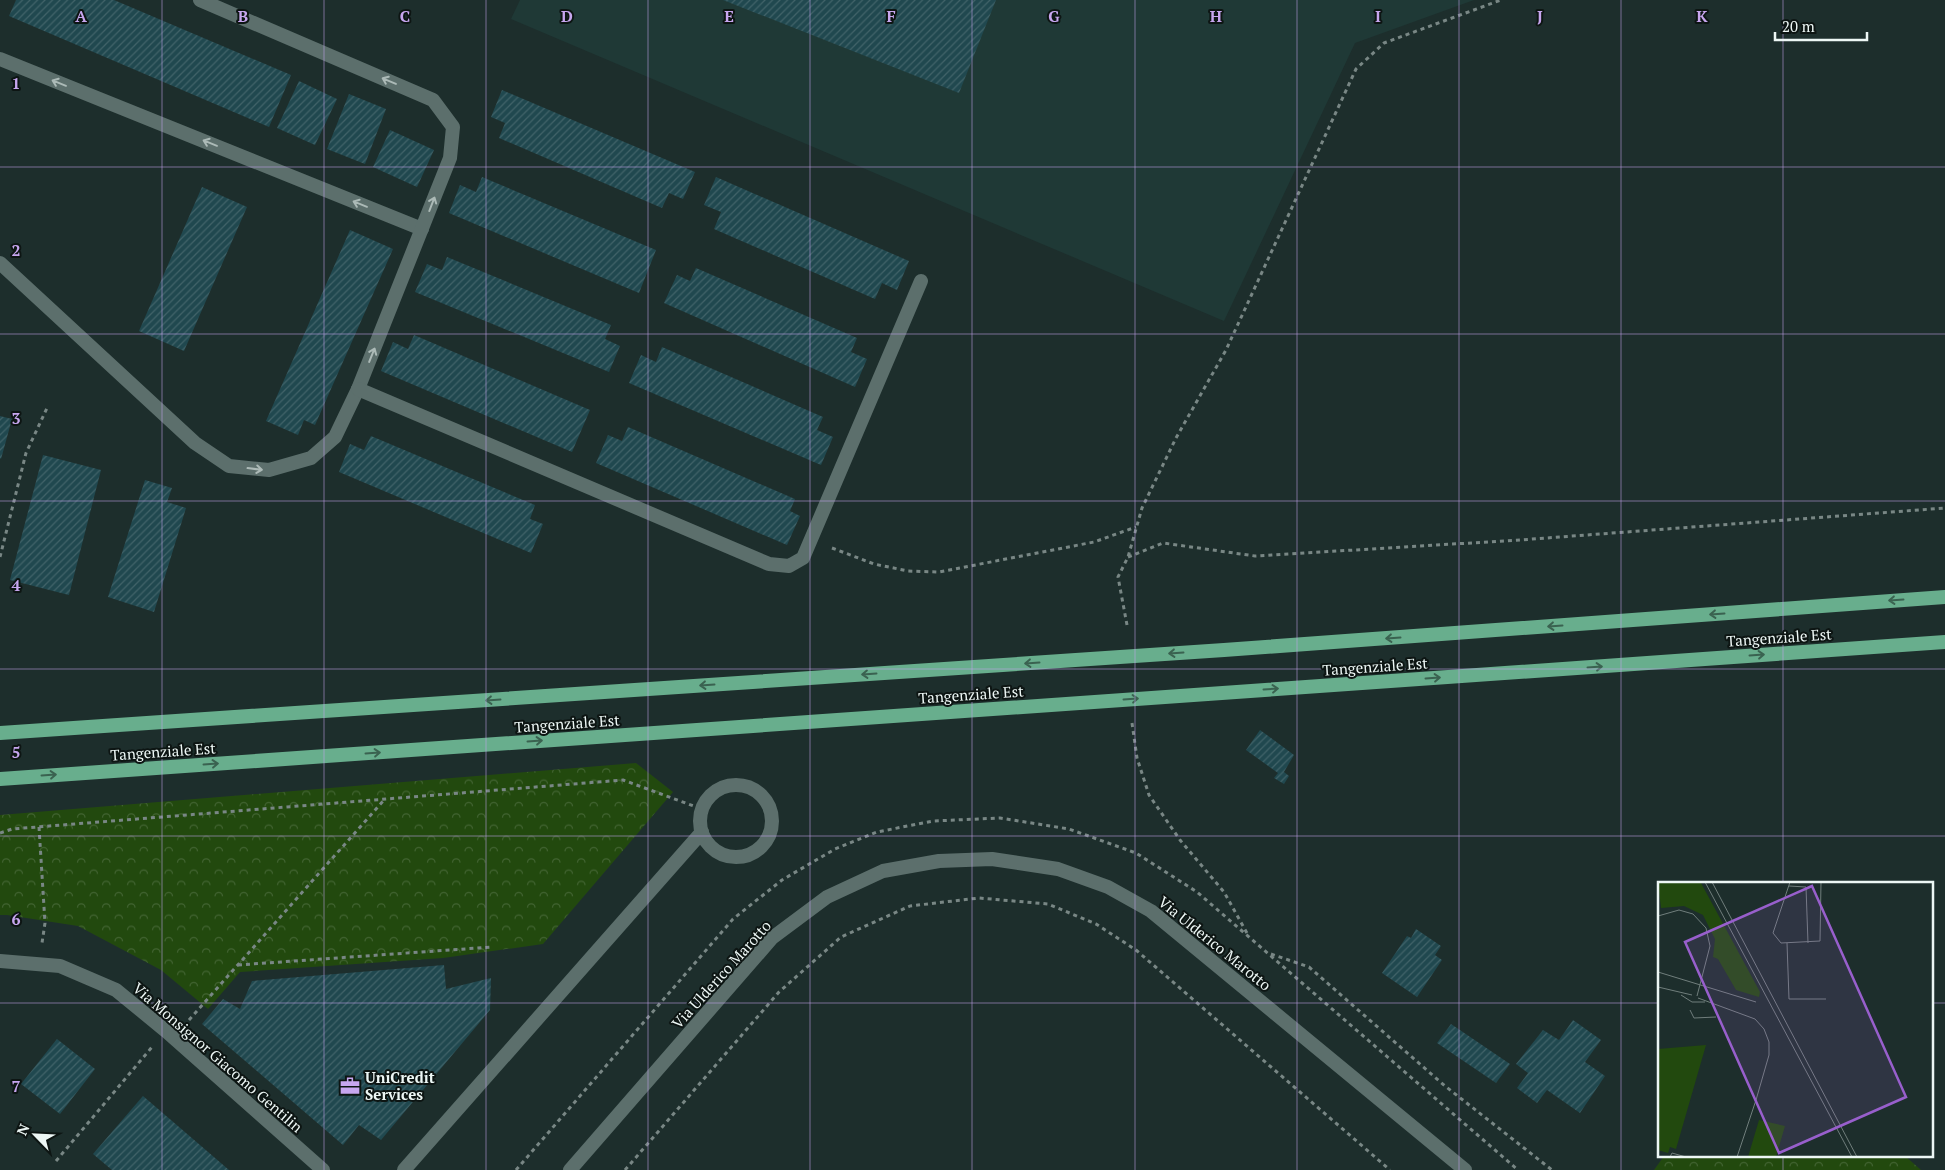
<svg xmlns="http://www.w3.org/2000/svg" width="1945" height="1170" font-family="'PT Serif',serif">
<defs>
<pattern id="park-crowns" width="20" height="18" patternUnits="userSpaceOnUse" patternTransform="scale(1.25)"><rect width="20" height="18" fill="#22490e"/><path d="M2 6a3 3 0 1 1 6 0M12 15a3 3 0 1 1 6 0" fill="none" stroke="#426432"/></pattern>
<pattern id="building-hatch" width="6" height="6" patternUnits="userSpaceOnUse" patternTransform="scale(1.25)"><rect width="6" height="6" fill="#20484f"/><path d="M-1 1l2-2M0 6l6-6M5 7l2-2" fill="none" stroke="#416369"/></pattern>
</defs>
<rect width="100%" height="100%" fill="#1d2e2c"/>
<path fill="#1f3936" d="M520,0H1474L1355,43L1224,321L511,19Z"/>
<g fill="url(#park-crowns)">
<path d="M636,763L673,792L543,944L443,958L240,972L208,1009L161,970L78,926L7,915H0V815Z"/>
<path d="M1664,1156H1905L1921,1170H1654Z"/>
</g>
<g fill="url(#building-hatch)">
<path d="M16,0H114L291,75L269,127L9,16Z"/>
<path d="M723,0H996L959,93Z"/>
<path d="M299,81L337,99L315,145L277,128Z"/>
<path d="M502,90L695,172L683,199L669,193L662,208L499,138L505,123L491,117Z"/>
<path d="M349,94L386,109L365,164L327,149Z"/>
<path d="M390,130L434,150L417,187L373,167Z"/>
<path d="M482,177L656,250L639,293L449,213L460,185L476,192Z"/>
<path d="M716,177L909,261L897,290L882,283L875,299L714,229L721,212L704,205Z"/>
<path d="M202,187L247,207L184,351L139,331Z"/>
<path d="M350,230L393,249L315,425L304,420L298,435L266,421Z"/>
<path d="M447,257L611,325L605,339L620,346L609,372L415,292L427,264L442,270Z"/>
<path d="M696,268L857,338L851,352L867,359L855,387L664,303L677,275L690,281Z"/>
<path d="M414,335L590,410L572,452L381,371L393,342L408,349Z"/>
<path d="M662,347L823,417L817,430L833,437L821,465L629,383L641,355L656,362Z"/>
<path d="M0,416L12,419L1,459L0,458Z"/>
<path d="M628,427L795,499L790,511L800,516L787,545L596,463L608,435L622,441Z"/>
<path d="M371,436L535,505L530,519L543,524L531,553L339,472L350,444L364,450Z"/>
<path d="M43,455L101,470L69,595L10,580Z"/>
<path d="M145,480L172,488L167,502L186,508L154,612L108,597Z"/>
<path d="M1260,730L1294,755L1284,772L1289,776L1284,784L1274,778L1278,773L1246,750Z"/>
<path d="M1416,929L1441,946L1435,955L1442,960L1417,997L1382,973L1407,936L1411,938Z"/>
<path d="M444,965L446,989L491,978L490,1010L381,1140L359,1125L343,1145L202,1024L223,999L240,1009L252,981Z"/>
<path d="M1573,1020L1601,1040L1585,1062L1605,1076L1580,1113L1547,1090L1537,1103L1517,1088L1528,1073L1516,1064L1543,1030L1559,1040Z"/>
<path d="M1451,1024L1510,1064L1496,1083L1437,1043Z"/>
<path d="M57,1039L95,1069L60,1114L21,1084Z"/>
<path d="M143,1096L193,1139L229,1170H112L93,1154Z"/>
</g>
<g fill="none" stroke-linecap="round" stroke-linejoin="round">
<g stroke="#798785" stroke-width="3" stroke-dasharray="4 4" stroke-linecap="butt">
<path d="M832,548L874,564L908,571L939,572L1094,542L1136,527"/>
<path d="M0,557L26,453L47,408"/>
<path d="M1128,557L1163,543L1255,556L1520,540L1945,508"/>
<path d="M1127,625L1118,577L1128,557L1142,508L1176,438L1226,350L1356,69L1384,43L1501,0"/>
<path d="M1132,723L1137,758L1149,795L1180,840L1224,892L1248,935"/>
<path d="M39,827L45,923L42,943"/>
<path d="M0,833L12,829L623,780L699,808"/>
<path d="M1271,954L1309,967L1445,1086L1552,1170"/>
<path d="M238,965L492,947"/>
<path d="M189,1020L384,800"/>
<path d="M56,1161L152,1047"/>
<path d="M516,1170L733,919L782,880L835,849L877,832L933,821L1000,818L1069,829L1136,853L1197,892L1518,1170"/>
<path d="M625,1170L779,992L841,937L910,906L979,898L1048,904L1096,924L1136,950L1390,1170"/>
</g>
<g stroke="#5c6f6c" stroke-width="14">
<circle cx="736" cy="821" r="36"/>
<path d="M404,1170L702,832"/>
</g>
<g stroke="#5c6f6c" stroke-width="14">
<path d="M0,59L422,229"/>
<path d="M0,263L195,443L229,466L269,470L311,458L335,437L358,389L450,158L453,127L433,100L200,0"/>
<path d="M358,389L769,564L789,566L803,558L921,281"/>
<path d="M0,961L60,966L116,990L166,1031L323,1170"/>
<path d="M570,1170L772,938L827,897L883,871L939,861L992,859L1058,869L1108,887L1151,911L1465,1170"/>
</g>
<g stroke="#68ae8d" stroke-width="14">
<path d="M0,733L1224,650L1945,597"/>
<path d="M0,779L1945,642"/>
</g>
</g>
<defs><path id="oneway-shaft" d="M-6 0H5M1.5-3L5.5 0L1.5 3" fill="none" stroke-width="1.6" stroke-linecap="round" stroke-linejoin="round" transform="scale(1.25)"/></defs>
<g stroke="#acbab7">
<use href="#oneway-shaft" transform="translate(389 81) rotate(-157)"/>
<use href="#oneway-shaft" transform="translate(59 83) rotate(-158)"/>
<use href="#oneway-shaft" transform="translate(210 143) rotate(-158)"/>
<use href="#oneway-shaft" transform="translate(360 204) rotate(-158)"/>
<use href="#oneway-shaft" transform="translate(432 204) rotate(-69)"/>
<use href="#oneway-shaft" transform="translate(372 355) rotate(-68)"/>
<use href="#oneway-shaft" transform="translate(255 469) rotate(7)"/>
</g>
<g stroke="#3a6250">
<use href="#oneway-shaft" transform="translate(1896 600) rotate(176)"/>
<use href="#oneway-shaft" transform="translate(1717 614) rotate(176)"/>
<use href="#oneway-shaft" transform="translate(1555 626) rotate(176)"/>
<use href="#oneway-shaft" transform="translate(1393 638) rotate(176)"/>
<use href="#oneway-shaft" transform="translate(1176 653) rotate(176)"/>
<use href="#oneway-shaft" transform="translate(1757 655) rotate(-4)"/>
<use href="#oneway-shaft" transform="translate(1032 663) rotate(176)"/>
<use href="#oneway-shaft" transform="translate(1595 667) rotate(-4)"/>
<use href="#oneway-shaft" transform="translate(869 674) rotate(176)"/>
<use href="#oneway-shaft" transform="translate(1433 678) rotate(-4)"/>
<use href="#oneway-shaft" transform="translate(707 685) rotate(176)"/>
<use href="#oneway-shaft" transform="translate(1271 689) rotate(-4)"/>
<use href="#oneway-shaft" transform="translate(1131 699) rotate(-4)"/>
<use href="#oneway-shaft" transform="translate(493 700) rotate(176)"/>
<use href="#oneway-shaft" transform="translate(535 741) rotate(-4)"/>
<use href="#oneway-shaft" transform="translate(373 753) rotate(-4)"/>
<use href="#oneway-shaft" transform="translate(211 764) rotate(-4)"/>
<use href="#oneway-shaft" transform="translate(49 775) rotate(-4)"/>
</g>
<path fill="none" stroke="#c7a6ef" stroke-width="1" stroke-opacity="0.55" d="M162,0V1170M324,0V1170M486,0V1170M648,0V1170M810,0V1170M972,0V1170M1135,0V1170M1297,0V1170M1459,0V1170M1621,0V1170M1783,0V884M0,167H1945M0,334H1945M0,501H1945M0,669H1945M0,836H1945M0,1003H1659M1931,1003H1945M1783,1156V1170"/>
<defs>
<symbol id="office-bare" viewBox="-9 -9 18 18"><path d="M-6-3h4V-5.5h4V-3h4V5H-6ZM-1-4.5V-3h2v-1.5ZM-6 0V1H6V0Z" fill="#c7a6ef" stroke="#0d1513" stroke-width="2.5" paint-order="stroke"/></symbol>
</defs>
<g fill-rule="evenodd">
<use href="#office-bare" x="336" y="1072" width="28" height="28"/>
</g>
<g text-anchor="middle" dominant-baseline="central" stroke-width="4" stroke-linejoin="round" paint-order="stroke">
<g font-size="15" fill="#edf7f5" stroke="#0d1513">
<text transform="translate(1779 637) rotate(-4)">Tangenziale Est</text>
<text transform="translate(1375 666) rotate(-4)">Tangenziale Est</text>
<text transform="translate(971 694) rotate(-4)">Tangenziale Est</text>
<text transform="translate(567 723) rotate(-4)">Tangenziale Est</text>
<text transform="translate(163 751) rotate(-4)">Tangenziale Est</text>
<text transform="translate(1215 943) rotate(39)">Via Ulderico Marotto</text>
<text transform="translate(721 974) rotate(-48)">Via Ulderico Marotto</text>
<text transform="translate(218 1057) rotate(41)">Via Monsignor Giacomo Gentilin</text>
</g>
<g font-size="15" font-weight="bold" fill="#edf7f5" stroke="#0d1513" text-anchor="start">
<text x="365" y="1077">UniCredit<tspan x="365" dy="17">Services</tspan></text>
</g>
</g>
<g transform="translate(1658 882)">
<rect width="275" height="275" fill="#1d2e2c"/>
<path d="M0,0L43,1L102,110L101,115L78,108L60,77L55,75L57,57L45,33L26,24L3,26ZM48,163L18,267L12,265L10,271L0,268V167ZM101,238L127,244L118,275H90Z" fill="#22490e"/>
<path fill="none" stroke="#707e7c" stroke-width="1" d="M47,0L194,275M54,0L199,275M132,0L115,51L123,61L162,59L163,0M131,4L148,5L150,61M0,34L21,28L35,32L48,46L52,64L39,114M129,61L131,117H168M0,90L98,120M0,105L34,113M23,113L34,120H47M40,116L97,137L106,147L111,160V173L98,218L79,275M32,128L36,136L58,135M12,275L14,271L28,275"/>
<path fill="#985fcc" fill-opacity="0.15" stroke="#985fcc" stroke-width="2.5" d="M154,4L248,215L121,271L27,60Z"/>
<rect width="275" height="275" fill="none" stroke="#edf7f5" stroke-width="2.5"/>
</g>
<g font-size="16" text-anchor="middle" font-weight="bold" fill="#c7a6ef" stroke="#0d1513" stroke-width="4" stroke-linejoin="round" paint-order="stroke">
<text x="81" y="22">A</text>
<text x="243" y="22">B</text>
<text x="405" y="22">C</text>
<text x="567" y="22">D</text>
<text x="729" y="22">E</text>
<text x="891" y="22">F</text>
<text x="1054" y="22">G</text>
<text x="1216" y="22">H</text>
<text x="1378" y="22">I</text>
<text x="1540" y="22">J</text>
<text x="1702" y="22">K</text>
<text x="16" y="89">1</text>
<text x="16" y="256">2</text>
<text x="16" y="424">3</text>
<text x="16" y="591">4</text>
<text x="16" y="758">5</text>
<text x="16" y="925">6</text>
<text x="16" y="1092">7</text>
</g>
<g transform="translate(35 1135) rotate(294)" stroke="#0d1513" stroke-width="4" paint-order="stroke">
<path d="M0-4L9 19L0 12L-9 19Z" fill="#edf7f5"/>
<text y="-8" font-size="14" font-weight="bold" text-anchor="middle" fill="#edf7f5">N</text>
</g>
<path d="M1775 32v8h92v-8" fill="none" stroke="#edf7f5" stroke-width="2.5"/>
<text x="1782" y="32" font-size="15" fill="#edf7f5" stroke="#0d1513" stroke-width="4" paint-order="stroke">20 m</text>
</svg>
